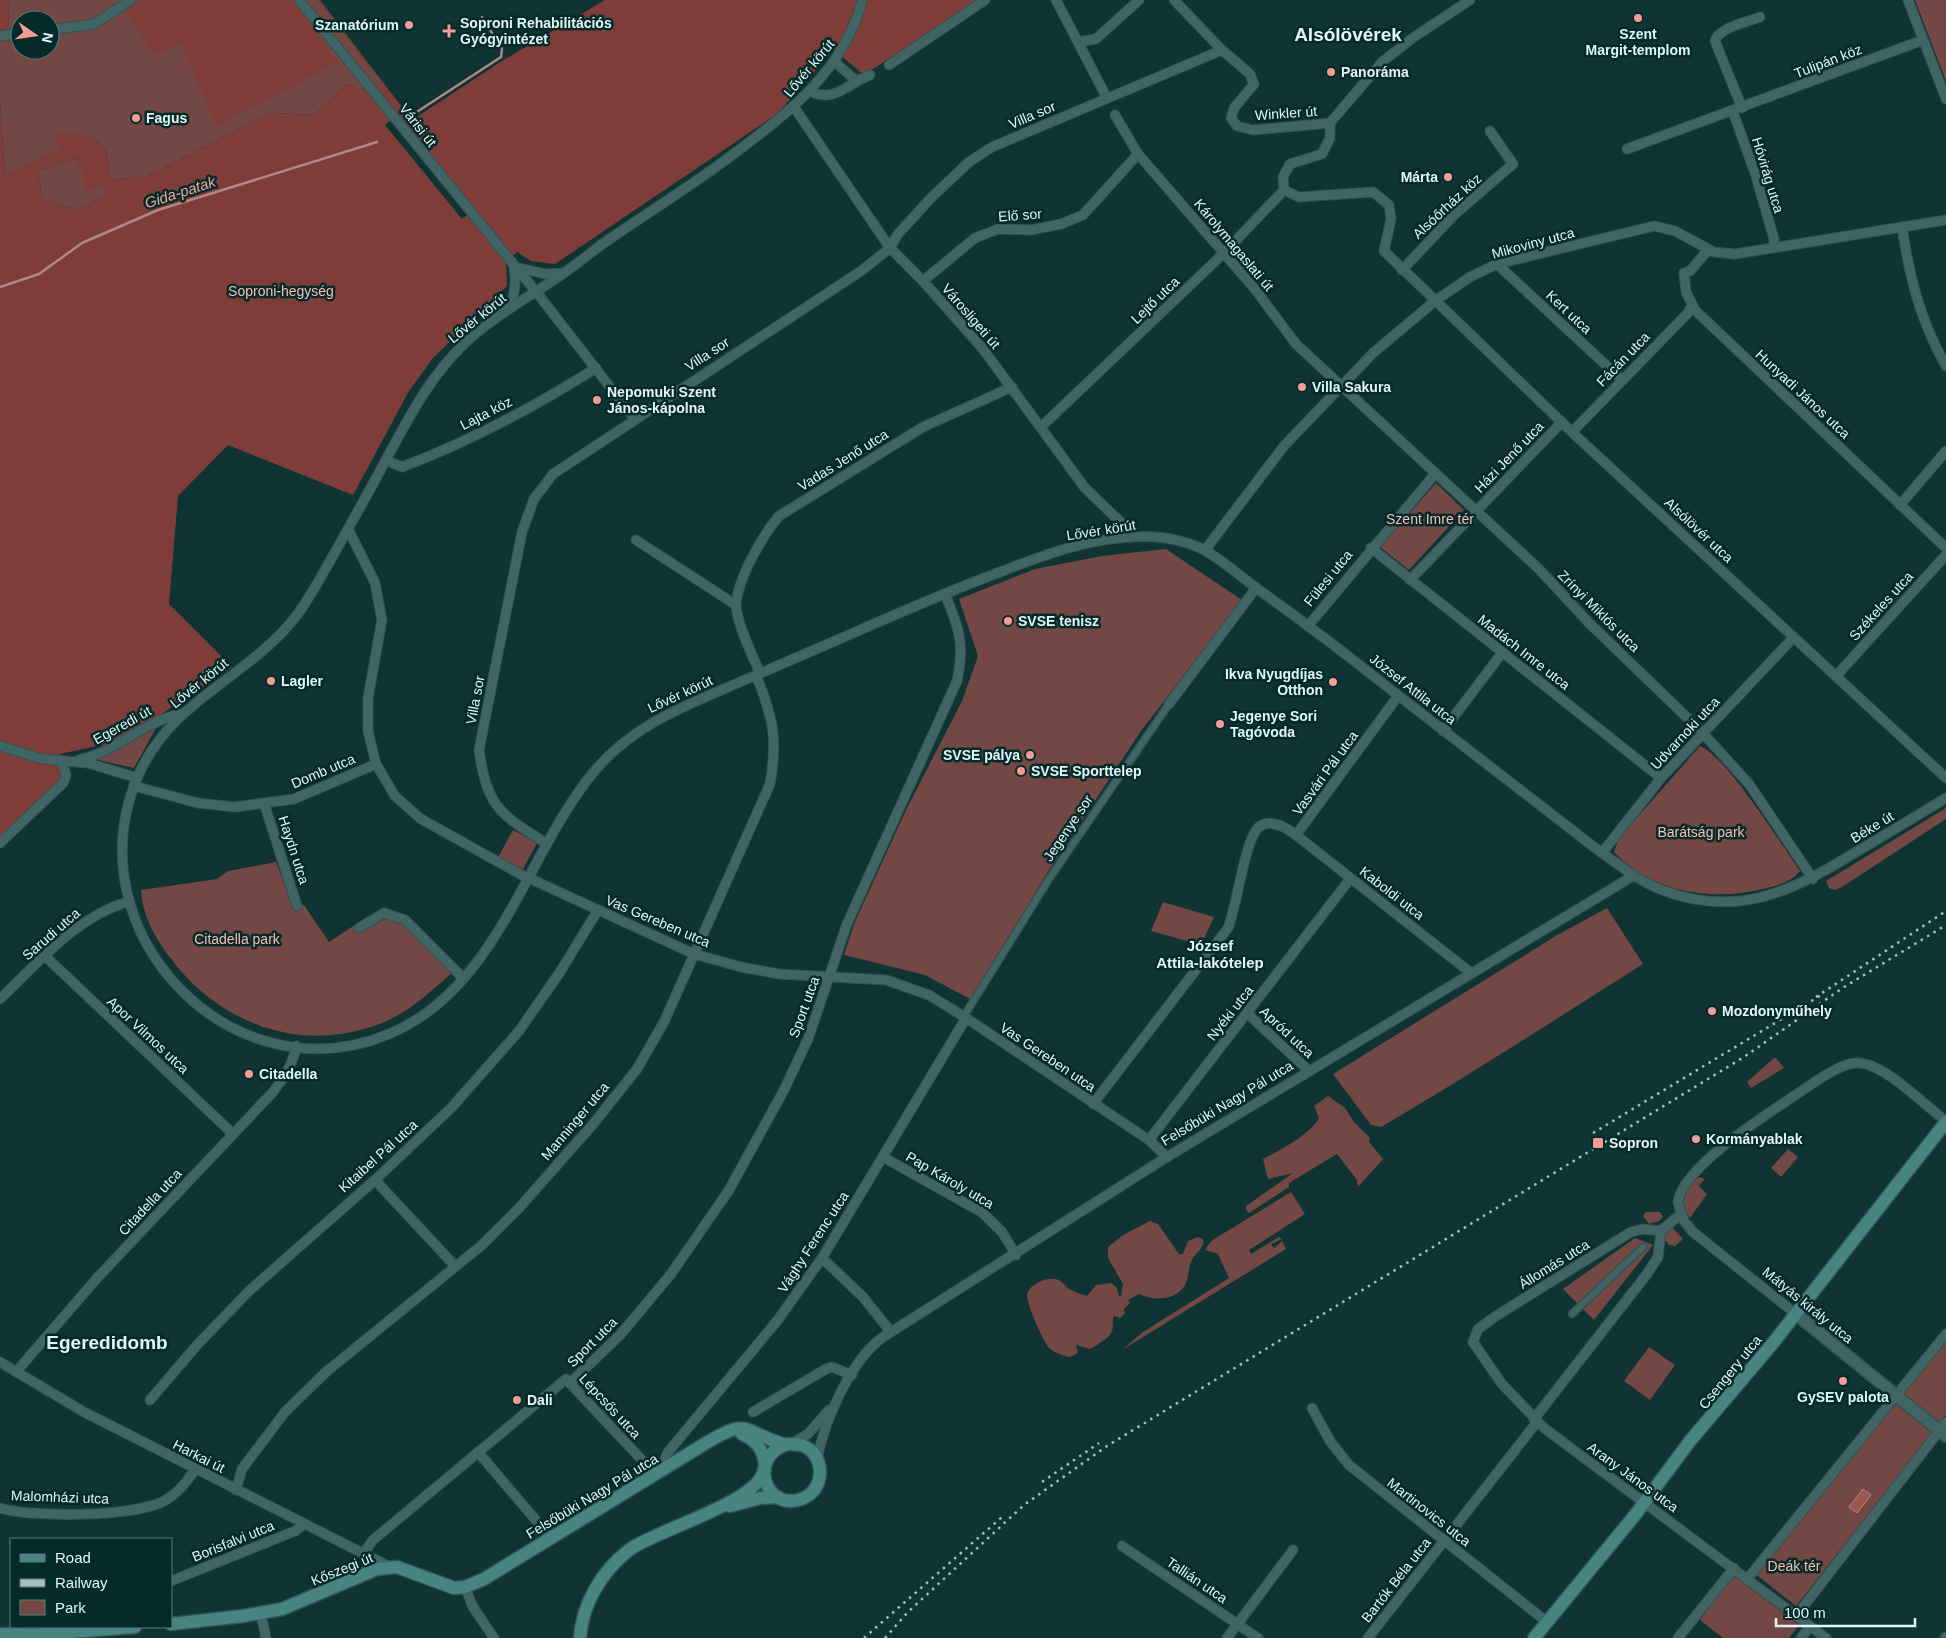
<svg xmlns="http://www.w3.org/2000/svg" width="1946" height="1638" font-family="Arial,sans-serif">
<rect width="100%" height="100%" fill="#0f3433"/>
<g fill="#724744" fill-rule="evenodd">
<path d="M8,0H318L382,82L360,90L347,84L314,115L271,113L147,176L110,180L106,150L92,137L63,147L5,176L0,103V32L9,26ZM20,20H50V50H20Z"/>
<path d="M1915,0H1946V81Z"/>
<path d="M79,159C79,175 94,179 106,186L105,196L77,210L42,199L38,171L68,160Z"/>
<path d="M1436,483L1464,510L1409,570L1380,547Z"/>
<path d="M1166,549L1242,600L1141,731L1047,873L972,1000L925,975L844,955L854,924L906,810L962,701L978,656L959,599L1035,569L1102,556Z"/>
<path d="M156,728L134,768L94,759L118,749Z"/>
<path d="M1700,746C1728,758 1780,843 1800,871C1792,882 1776,886 1763,889C1713,902 1650,892 1614,852L1619,838Z"/>
<path d="M1946,808V819L1842,887L1835,890L1829,888L1826,881Z"/>
<path d="M513,830L537,843L523,869L498,857Z"/>
<path d="M276,862L294,908L304,905L329,942L364,919L371,927L386,918L406,921L453,972C431,991 410,1012 382,1023C301,1055 218,1024 168,955C154,936 142,914 141,890L217,879L228,871Z"/>
<path d="M1163,902L1214,917L1201,945L1151,931Z"/>
<path d="M1607,908L1643,964C1556,1019 1470,1075 1381,1127L1371,1125L1333,1074L1559,934Z"/>
<path d="M1774,1058H1776L1784,1068L1751,1088L1747,1082Z"/>
<path d="M1328,1096L1345,1108L1354,1122L1370,1138L1369,1142L1383,1159L1358,1187L1357,1180L1337,1154L1289,1183V1187L1249,1213L1246,1210V1206L1293,1173L1268,1179L1263,1159C1279,1151 1311,1134 1319,1118L1314,1106Z"/>
<path d="M1788,1149L1798,1157L1781,1177L1771,1168Z"/>
<path d="M1699,1177L1705,1179L1699,1186L1707,1194L1690,1218C1677,1203 1687,1188 1699,1177Z"/>
<path d="M1291,1192L1305,1214L1249,1250L1251,1254L1279,1237L1282,1239L1271,1244L1274,1248L1282,1241L1286,1249L1122,1350L1143,1332L1229,1278L1218,1254L1205,1250L1211,1241Z"/>
<path d="M1646,1212H1660L1663,1217L1659,1221L1649,1224L1643,1216Z"/>
<path d="M1150,1221L1158,1224L1179,1254H1183L1188,1241L1198,1237L1203,1239C1205,1247 1197,1252 1193,1258C1188,1266 1189,1277 1185,1285C1176,1301 1153,1301 1139,1294L1128,1300L1130,1303L1124,1309L1125,1313L1120,1318L1114,1316C1111,1321 1114,1326 1112,1331C1109,1339 1096,1345 1090,1349L1076,1345L1078,1353L1070,1357C1063,1356 1055,1353 1049,1348C1043,1341 1027,1305 1027,1295C1028,1285 1046,1277 1055,1279C1062,1280 1064,1285 1069,1289C1074,1292 1081,1294 1087,1296L1096,1285L1111,1283L1117,1288L1119,1296H1121L1123,1284L1108,1258V1247L1123,1235Z"/>
<path d="M1672,1227L1683,1239L1675,1246L1669,1245L1665,1240L1666,1233Z"/>
<path d="M1635,1238L1653,1245L1594,1320L1563,1289Z"/>
<path d="M1946,1338V1415L1939,1424L1902,1394Z"/>
<path d="M1649,1347L1675,1365L1650,1400L1624,1381Z"/>
<path d="M1894,1401L1933,1432L1796,1606L1754,1573Z"/>
<path d="M1733,1575L1799,1625L1789,1638H1723L1700,1620Z"/>
</g>
<g fill="#7f3d3a" fill-rule="evenodd">
<path d="M0,0H8L9,26L0,32Z"/>
<path d="M141,0H292L338,62L217,126L181,44L155,55L124,11Z"/>
<path d="M318,0H320L412,120L502,61L605,0H977L864,75L834,50L777,114L555,264L531,261L517,252L506,262L507,286L433,358L409,391L353,495L228,445L178,496L169,604L232,667L103,753L101,745L60,754L63,781L0,838V103L5,176L62,147L54,139L59,132L92,137L106,150L110,180L147,176L271,113L314,115L347,84L360,90L382,82ZM392,119L469,214L462,219L385,125ZM78,159L79,167L84,174V192L106,186L105,196L77,210L42,199L38,171L68,160Z"/>
</g>
<path fill="#9c5753" stroke="#b18784" d="M1863,1489L1871,1495L1857,1513L1849,1507Z"/>
<g fill="none" stroke-linecap="round" stroke-linejoin="round">
<g stroke="#b18784" stroke-width="2.5">
<path d="M406,119L501,57L502,49L482,17"/>
<path d="M0,287L39,274L82,243L158,210L377,142"/>
</g>
<defs>
<g id="pedestrian">
<path d="M964,1016L1049,879L1169,704"/>
<path d="M1572,1314L1643,1247"/>
</g>
<g id="minor">
<path d="M299,0L541,298L634,418"/>
<path d="M862,0C844,73 784,116 727,159C686,189 643,216 601,245C589,254 577,264 564,273C531,296 495,315 465,343C427,379 405,425 381,469C364,501 346,532 329,563C319,580 309,599 297,615C249,678 172,698 138,776C71,932 232,1100 389,1034C497,989 525,857 592,774C633,723 690,704 747,679C779,665 812,651 844,637C896,614 947,592 1000,572C1042,556 1085,539 1132,537C1156,535 1184,539 1206,551C1223,561 1239,575 1255,587C1288,611 1321,635 1353,660C1433,723 1514,785 1594,847C1616,863 1637,880 1662,890C1740,920 1796,889 1861,849C1890,832 1918,815 1946,798"/>
<path d="M1056,0L1107,98"/>
<path d="M1174,0L1222,50L1250,74L1254,84L1234,108L1231,118L1237,126L1253,130L1330,123V138L1322,154L1290,164L1283,177L1284,190L1299,197L1373,192L1389,205L1391,219L1384,251L1575,435L1946,778"/>
<path d="M1908,0L1946,99"/>
<path d="M50,30L94,24L131,0"/>
<path d="M0,36L20,33"/>
<path d="M1078,42L1096,39L1139,0"/>
<path d="M835,62L855,80"/>
<path d="M889,65L985,0"/>
<path d="M810,91C834,104 848,83 870,75"/>
<path d="M794,107L890,248L923,281L983,349L1085,488L1135,536"/>
<path d="M1742,108L1715,41C1719,27 1748,22 1760,17"/>
<path d="M1733,112L1755,173L1774,239V248"/>
<path d="M1115,115L1138,154L1254,288L1296,344L1539,569L1589,623L1699,729L1749,784L1813,879"/>
<path d="M1330,123L1382,62L1414,37L1470,0"/>
<path d="M1627,149L1923,40"/>
<path d="M1902,227C1910,279 1920,320 1946,366"/>
<path d="M1708,250L1690,271L1684,273L1686,292L1695,310L1946,548"/>
<path d="M1497,264L1622,380"/>
<path d="M514,267L546,274L563,273"/>
<path d="M1402,270L1455,214L1513,164L1490,131"/>
<path d="M923,281L975,238L998,229L1031,230L1061,224L1083,215L1138,154"/>
<path d="M508,308C516,293 516,283 514,267"/>
<path d="M1042,426L1223,254L1284,190"/>
<path d="M1572,432L1688,313L1692,305"/>
<path d="M386,460L402,467C468,442 536,406 596,368"/>
<path d="M1900,505L1946,451"/>
<path d="M348,529L375,583L382,620L368,698V731L376,764L395,796L421,819L520,874L694,954L741,967L779,974L886,980L929,995L966,1018L1149,1140L1167,1157"/>
<path d="M636,540L736,605"/>
<path d="M1371,548L1661,778"/>
<path d="M1205,550L1284,446L1373,353L1435,301L1470,277L1497,264L1654,226L1675,231L1714,252L1735,254L1946,220"/>
<path d="M1410,580L1562,422"/>
<path d="M1308,626L1435,474"/>
<path d="M760,673C753,657 735,620 736,603C739,577 762,536 779,516L923,427L1012,387"/>
<path d="M1836,676L1946,555"/>
<path d="M1169,704L1256,588"/>
<path d="M1443,731L1502,653"/>
<path d="M0,746L43,759L88,763L137,778"/>
<path d="M79,760C116,752 143,722 180,714"/>
<path d="M134,786L198,803L235,807L294,799L376,764"/>
<path d="M264,803L297,906"/>
<path d="M1296,835L1471,973"/>
<path d="M0,843L63,783L66,775L62,762"/>
<path d="M546,843C499,814 487,806 479,750L522,532L534,499L553,474L861,271L890,248L898,234L931,198L969,162L992,147L1222,50"/>
<path d="M1602,853L1661,778L1794,637"/>
<path d="M359,928L384,913L405,920L463,978"/>
<path d="M45,956L232,1133"/>
<path d="M0,999C38,963 76,917 127,902"/>
<path d="M1247,1013L1309,1071"/>
<path d="M1093,1104L1228,928C1237,907 1245,836 1260,826C1272,819 1287,828 1296,835L1398,696"/>
<path d="M1149,1140L1350,879"/>
<path d="M883,1157L983,1213L1002,1232L1016,1255"/>
<path d="M375,1180L455,1266"/>
<path d="M1661,1231L1643,1229L1631,1232L1496,1316L1478,1329L1473,1342L1502,1384L1544,1428L1826,1638"/>
<path d="M822,1258L863,1297L891,1332"/>
<path d="M1796,1314L1693,1232L1684,1221L1678,1202C1683,1167 1762,1118 1791,1098C1807,1088 1839,1062 1858,1063C1884,1063 1924,1105 1946,1121"/>
<path d="M0,1362L84,1412L390,1567"/>
<path d="M16,1372L98,1277L273,1092C284,1077 293,1065 296,1046"/>
<path d="M570,1383L620,1335L671,1274L729,1190L757,1139L784,1090L808,1039L847,924L957,681C965,644 959,628 945,594"/>
<path d="M150,1400L197,1345L249,1291L375,1180L452,1107L519,1031L560,972L598,910"/>
<path d="M1312,1408L1330,1441L1349,1465L1547,1622"/>
<path d="M753,1412L826,1369L832,1367L852,1375"/>
<path d="M1534,1419L1647,1274L1658,1257L1661,1231L1676,1218"/>
<path d="M791,1444L808,1434L829,1410"/>
<path d="M478,1452L551,1538"/>
<path d="M817,1459C825,1420 850,1361 883,1337L1167,1157L1633,876"/>
<path d="M666,1468L665,1459L668,1452L777,1321L822,1258L966,1018"/>
<path d="M236,1490L242,1469L285,1412L326,1372L482,1245L519,1208L594,1123L637,1069L664,1022L770,784C778,739 773,717 756,675"/>
<path d="M0,1508C32,1518 137,1517 166,1500C179,1492 186,1482 195,1470"/>
<path d="M1122,1546L1258,1638"/>
<path d="M363,1554L373,1540L566,1379L655,1474"/>
<path d="M1748,1578L1946,1334"/>
<path d="M171,1581L295,1531L303,1525"/>
<path d="M465,1587L473,1607L494,1638"/>
<path d="M261,1614L266,1638"/>
<path d="M1796,1616L1946,1422"/>
<path d="M1227,1638L1293,1550"/>
<path d="M1368,1638L1537,1422"/>
<path d="M1678,1638L1734,1568"/>
<path d="M1801,1638L1810,1626"/>
<path d="M1945,1638L1946,1637"/>
</g>
<path id="tertiary" d="M1796,1314L1946,1436"/>
<g id="secondary">
<path d="M742,1434C756,1440 763,1449 765,1464"/>
<path d="M730,1506L760,1498L778,1497"/>
<path d="M171,1624L243,1616L282,1609L377,1569L397,1567L454,1588L465,1587L484,1579L706,1443C748,1418 741,1430 780,1443C788,1446 797,1442 806,1447C828,1460 823,1495 798,1500C763,1508 750,1457 785,1445"/>
<path d="M0,1634L33,1635L135,1627"/>
<path d="M580,1638C582,1604 602,1571 629,1550C655,1530 761,1502 764,1469"/>
<path d="M1534,1638L1635,1515L1690,1441L1773,1343L1946,1122"/>
</g>
</defs>
<use href="#pedestrian" stroke="#315352" stroke-width="9"/>
<use href="#minor" stroke="#315352" stroke-width="11"/>
<use href="#tertiary" stroke="#315352" stroke-width="14"/>
<use href="#secondary" stroke="#315352" stroke-width="15"/>
<use href="#pedestrian" stroke="#416564" stroke-width="6"/>
<use href="#minor" stroke="#416564" stroke-width="9"/>
<use href="#tertiary" stroke="#416564" stroke-width="11"/>
<use href="#secondary" stroke="#488482" stroke-width="12"/>
<g stroke="#a6bfbe" stroke-width="2.5" stroke-dasharray="2.5 5" stroke-linecap="butt">
<path d="M1816,997L1946,911"/>
<path d="M1593,1133L1823,994"/>
<path d="M1042,1482L1099,1443"/>
<path d="M864,1638L1002,1517"/>
<path d="M885,1638L908,1612L1024,1505L1107,1446L1744,1057L1841,989L1946,925"/>
</g>
</g>
<g fill="#f59c96" stroke="#042a29" stroke-width="2">
<circle cx="1638" cy="18" r="5"/>
<circle cx="409" cy="25" r="5"/>
<path d="M446.5 23.5h5v5h5v5h-5v5h-5v-5h-5v-5h5z"/>
<circle cx="1331" cy="72" r="5"/>
<circle cx="136" cy="118" r="5"/>
<circle cx="1448" cy="177" r="5"/>
<circle cx="1302" cy="387" r="5"/>
<circle cx="597" cy="400" r="5"/>
<circle cx="1008" cy="621" r="5"/>
<circle cx="271" cy="681" r="5"/>
<circle cx="1333" cy="682" r="5"/>
<circle cx="1220" cy="724" r="5"/>
<circle cx="1030" cy="755" r="5"/>
<circle cx="1021" cy="771" r="5"/>
<circle cx="1712" cy="1011" r="5"/>
<circle cx="249" cy="1074" r="5"/>
<circle cx="1696" cy="1139" r="5"/>
<rect x="1592" y="1137" width="12" height="12" rx="2.5"/>
<circle cx="1843" cy="1381" r="5"/>
<circle cx="517" cy="1400" r="5"/>
</g>
<g text-anchor="middle" dominant-baseline="central" stroke-width="5" stroke-linejoin="round" paint-order="stroke">
<g font-size="14" font-weight="bold" fill="#e2f6f5" stroke="#042a29" text-anchor="start">
<text x="460" y="23">Soproni Rehabilitációs<tspan x="460" dy="16">Gyógyintézet</tspan></text>
<text x="399" y="25" text-anchor="end">Szanatórium</text>
<text x="1638" y="34" text-anchor="middle">Szent<tspan x="1638" dy="16">Margit-templom</tspan></text>
<text x="1341" y="72">Panoráma</text>
<text x="146" y="118">Fagus</text>
<text x="1438" y="177" text-anchor="end">Márta</text>
<text x="1312" y="387">Villa Sakura</text>
<text x="607" y="392">Nepomuki Szent<tspan x="607" dy="16">János-kápolna</tspan></text>
<text x="1018" y="621">SVSE tenisz</text>
<text x="1323" y="674" text-anchor="end">Ikva Nyugdíjas<tspan x="1323" dy="16">Otthon</tspan></text>
<text x="281" y="681">Lagler</text>
<text x="1230" y="716">Jegenye Sori<tspan x="1230" dy="16">Tagóvoda</tspan></text>
<text x="1020" y="755" text-anchor="end">SVSE pálya</text>
<text x="1031" y="771">SVSE Sporttelep</text>
<text x="1722" y="1011">Mozdonyműhely</text>
<text x="259" y="1074">Citadella</text>
<text x="1706" y="1139">Kormányablak</text>
<text x="1609" y="1143">Sopron</text>
<text x="1843" y="1397" text-anchor="middle">GySEV palota</text>
<text x="527" y="1400">Dali</text>
</g>
<g font-size="14" fill="#e2f6f5" stroke="#042a29">
<text transform="translate(1828 61) rotate(-21)">Tulipán köz</text>
<text transform="translate(809 68) rotate(-50)">Lővér körút</text>
<text transform="translate(1286 113) rotate(-4)">Winkler út</text>
<text transform="translate(1032 115) rotate(-23)">Villa sor</text>
<text transform="translate(418 125) rotate(52)">Várisi út</text>
<text transform="translate(1768 175) rotate(73)">Hóvirág utca</text>
<text transform="translate(1447 206) rotate(-43)">Alsóőrház köz</text>
<text transform="translate(1020 215) rotate(-4)">Elő sor</text>
<text transform="translate(1533 243) rotate(-15)">Mikoviny utca</text>
<text transform="translate(1234 245) rotate(50)">Károlymagaslati út</text>
<text transform="translate(1155 300) rotate(-44)">Lejtő utca</text>
<text transform="translate(1569 312) rotate(43)">Kert utca</text>
<text transform="translate(971 316) rotate(49)">Városligeti út</text>
<text transform="translate(477 318) rotate(-39)">Lővér körút</text>
<text transform="translate(707 354) rotate(-33)">Villa sor</text>
<text transform="translate(1623 359) rotate(-46)">Fácán utca</text>
<text transform="translate(1803 394) rotate(43)">Hunyadi János utca</text>
<text transform="translate(486 413) rotate(-27)">Lajta köz</text>
<text transform="translate(1509 457) rotate(-46)">Házi Jenő utca</text>
<text transform="translate(843 460) rotate(-32)">Vadas Jenő utca</text>
<text transform="translate(1101 530) rotate(-9)">Lővér körút</text>
<text transform="translate(1699 530) rotate(43)">Alsólövér utca</text>
<text transform="translate(1328 578) rotate(-51)">Fülesi utca</text>
<text transform="translate(1881 606) rotate(-48)">Székeles utca</text>
<text transform="translate(1599 611) rotate(45)">Zrínyi Miklós utca</text>
<text transform="translate(1524 652) rotate(38)">Madách Imre utca</text>
<text transform="translate(199 683) rotate(-39)">Lővér körút</text>
<text transform="translate(1413 689) rotate(38)">József Attila utca</text>
<text transform="translate(680 694) rotate(-25)">Lővér körút</text>
<text transform="translate(475 700) rotate(-79)">Villa sor</text>
<text transform="translate(122 725) rotate(-29)">Egeredi út</text>
<text transform="translate(1685 733) rotate(-47)">Udvarnoki utca</text>
<text transform="translate(323 771) rotate(-23)">Domb utca</text>
<text transform="translate(1325 773) rotate(-54)">Vasvári Pál utca</text>
<text transform="translate(1872 827) rotate(-31)">Béke út</text>
<text transform="translate(1068 828) rotate(-56)">Jegenye sor</text>
<text transform="translate(294 850) rotate(72)">Haydn utca</text>
<text transform="translate(1392 893) rotate(38)">Kaboldi utca</text>
<text transform="translate(658 921) rotate(23)">Vas Gereben utca</text>
<text transform="translate(51 934) rotate(-41)">Sarudi utca</text>
<text transform="translate(804 1007) rotate(-70)">Sport utca</text>
<text transform="translate(1230 1013) rotate(-52)">Nyéki utca</text>
<text transform="translate(1287 1032) rotate(43)">Apród utca</text>
<text transform="translate(148 1035) rotate(43)">Apor Vilmos utca</text>
<text transform="translate(1048 1057) rotate(34)">Vas Gereben utca</text>
<text transform="translate(1227 1103) rotate(-31)">Felsőbüki Nagy Pál utca</text>
<text transform="translate(575 1121) rotate(-50)">Manninger utca</text>
<text transform="translate(378 1156) rotate(-42)">Kitaibel Pál utca</text>
<text transform="translate(950 1180) rotate(30)">Pap Károly utca</text>
<text transform="translate(150 1202) rotate(-47)">Citadella utca</text>
<text transform="translate(813 1242) rotate(-57)">Vághy Ferenc utca</text>
<text transform="translate(1554 1264) rotate(-32)">Állomás utca</text>
<text transform="translate(1808 1305) rotate(39)">Mátyás király utca</text>
<text transform="translate(592 1342) rotate(-45)">Sport utca</text>
<text transform="translate(1730 1372) rotate(-51)">Csengery utca</text>
<text transform="translate(610 1406) rotate(47)">Lépcsős utca</text>
<text transform="translate(199 1456) rotate(27)">Harkai út</text>
<text transform="translate(1633 1477) rotate(36)">Arany János utca</text>
<text transform="translate(592 1496) rotate(-31)">Felsőbüki Nagy Pál utca</text>
<text transform="translate(60 1497) rotate(2)">Malomházi utca</text>
<text transform="translate(1429 1512) rotate(38)">Martinovics utca</text>
<text transform="translate(233 1541) rotate(-22)">Borisfalvi utca</text>
<text transform="translate(342 1569) rotate(-22)">Kőszegi út</text>
<text transform="translate(1197 1580) rotate(34)">Tallián utca</text>
<text transform="translate(1396 1580) rotate(-52)">Bartók Béla utca</text>
</g>
<g font-size="14" fill="#fbbcb6" stroke="#042a29">
<text x="281" y="291">Soproni-hegység</text>
<text x="1430" y="519">Szent Imre tér</text>
<text x="1701" y="832">Barátság park</text>
<text x="237" y="939">Citadella park</text>
<text x="1794" y="1566">Deák tér</text>
</g>
<g font-size="15" font-style="italic" fill="#f7a59f" stroke="#042a29">
<text transform="translate(180 192) rotate(-18)">Gida-patak</text>
</g>
<g font-size="15" font-weight="bold" fill="#e2f6f5" stroke="#042a29">
<text x="1210" y="945">József<tspan x="1210" dy="17">Attila-lakótelep</tspan></text>
</g>
<g font-size="19" font-weight="bold" fill="#e2f6f5" stroke="#042a29">
<text x="1348" y="34">Alsólövérek</text>
<text x="107" y="1342">Egeredidomb</text>
</g>
</g>
<rect x="10" y="1538" width="162" height="90" fill="#042a29" stroke="#5d7c7b"/>
<rect x="20" y="1554" width="25" height="8" fill="#488482" stroke="#5d7c7b"/>
<text x="55" y="1563" font-size="15" fill="#e2f6f5">Road</text>
<rect x="20" y="1579" width="25" height="8" fill="#a6bfbe" stroke="#5d7c7b"/>
<text x="55" y="1588" font-size="15" fill="#e2f6f5">Railway</text>
<rect x="20" y="1600" width="25" height="15" fill="#724744" stroke="#5d7c7b"/>
<text x="55" y="1613" font-size="15" fill="#e2f6f5">Park</text>
<g transform="translate(35 35) rotate(103)"><circle r="24" fill="#042a29" stroke="#5d7c7b"/>
<path d="M0-4L9 19L0 12L-9 19Z" fill="#f59c96"/>
<text y="-8" font-size="14" font-weight="bold" text-anchor="middle" fill="#e2f6f5">N</text>
</g>
<path d="M1776 1618v8h139v-8" fill="none" stroke="#e2f6f5" stroke-width="2.5"/>
<text x="1784" y="1618" font-size="15" fill="#e2f6f5" stroke="#042a29" stroke-width="4" paint-order="stroke">100 m</text>
</svg>
